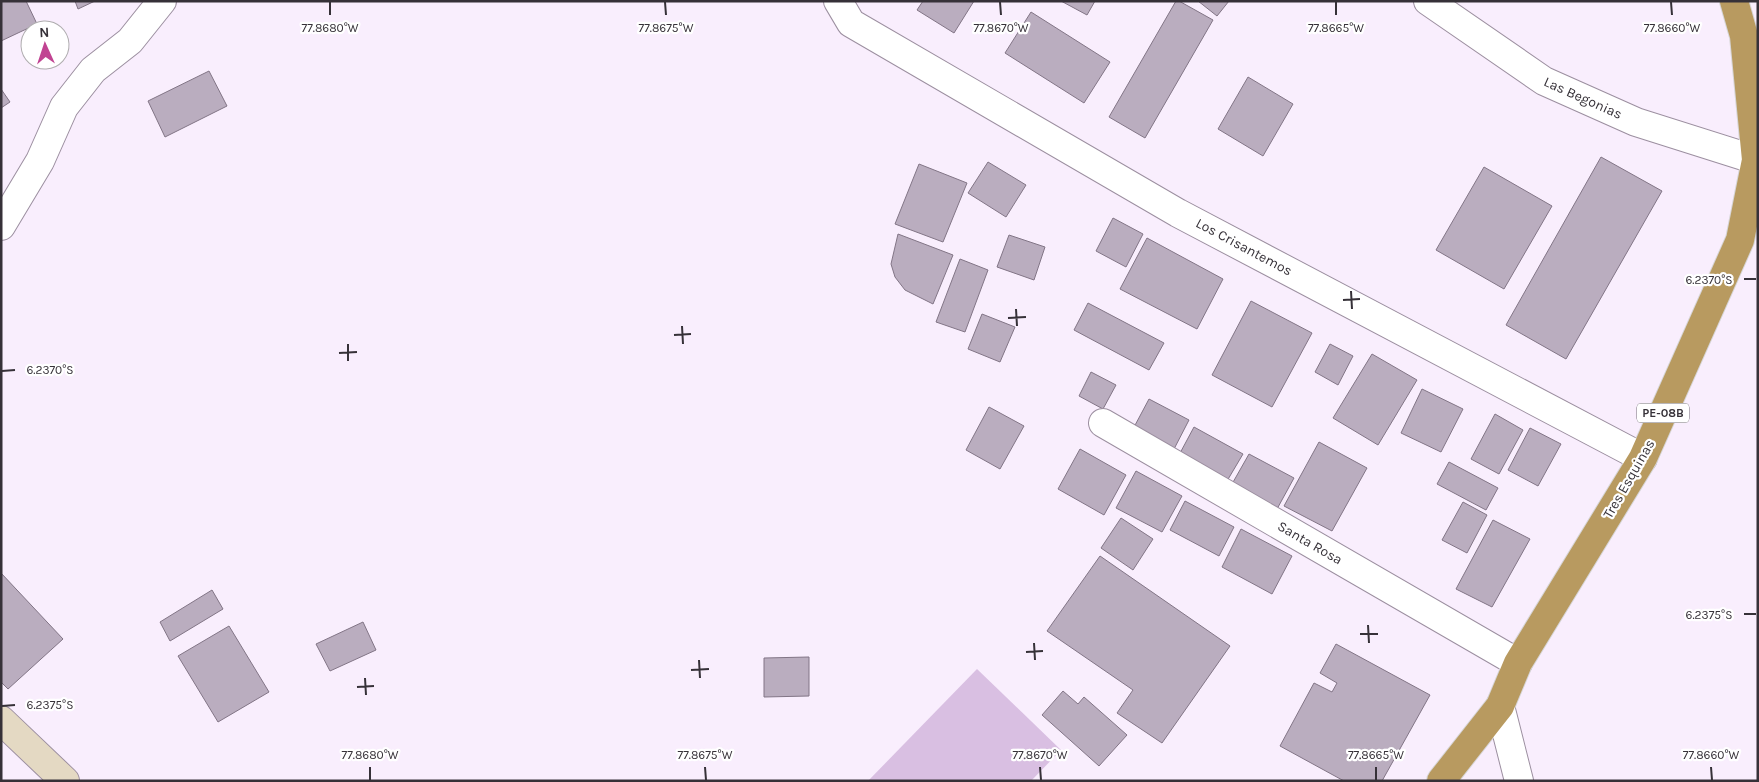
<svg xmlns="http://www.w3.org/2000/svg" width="1759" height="782" font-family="Karla,sans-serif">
<rect width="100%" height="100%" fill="#f9eefd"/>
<path fill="#d9bfe2" d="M977,669L1061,750L1031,781H868Z"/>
<g fill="#baadbf" stroke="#827586">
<path d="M1,1H26L37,24L1,41Z"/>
<path d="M75,1H95L78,9Z"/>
<path d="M923,1H974L954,33L917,10Z"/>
<path d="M1061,1H1095L1087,15Z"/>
<path d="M1176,1H1179L1213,20L1145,138L1109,117Z"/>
<path d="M1198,1H1229L1217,16Z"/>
<path d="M1031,12L1110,62L1084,103L1005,53Z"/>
<path d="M209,71L227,106L165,137L148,101Z"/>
<path d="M1248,77L1293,104L1263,156L1218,129Z"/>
<path d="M1,89L10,102L1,108Z"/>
<path d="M1601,157L1662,191L1566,359L1506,325Z"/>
<path d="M988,162L1026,185L1006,217L968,193Z"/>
<path d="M919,164L967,183L943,242L895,224Z"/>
<path d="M1484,167L1552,206L1504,289L1436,250Z"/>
<path d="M1113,218L1143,234L1126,267L1096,251Z"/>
<path d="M898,234L953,255L933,304L905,290L895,277L891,264Z"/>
<path d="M1009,235L1045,247L1034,280L997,267Z"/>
<path d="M1147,238L1223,279L1197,329L1120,289Z"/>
<path d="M960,259L988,270L965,332L936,322Z"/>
<path d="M1251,301L1312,333L1272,407L1212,375Z"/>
<path d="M1088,303L1164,343L1149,370L1074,330Z"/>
<path d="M982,314L1015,327L1000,362L968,349Z"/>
<path d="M1330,344L1353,356L1338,385L1315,372Z"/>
<path d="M1372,354L1417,380L1378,445L1333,418Z"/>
<path d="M1091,372L1116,385L1103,409L1079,396Z"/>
<path d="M1422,389L1463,409L1441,452L1401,433Z"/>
<path d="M1149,399L1189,420L1173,451L1133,429Z"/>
<path d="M989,407L1024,426L1000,469L966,450Z"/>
<path d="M1495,414L1523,430L1499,474L1471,459Z"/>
<path d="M1194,427L1243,454L1227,481L1179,455Z"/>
<path d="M1530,428L1561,444L1538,486L1508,470Z"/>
<path d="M1319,442L1367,468L1332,531L1284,506Z"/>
<path d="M1080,449L1126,475L1104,515L1058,489Z"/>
<path d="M1249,454L1294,478L1277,509L1232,484Z"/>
<path d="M1449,462L1498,488L1486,510L1437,484Z"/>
<path d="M1136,471L1182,496L1162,532L1116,508Z"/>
<path d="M1185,501L1234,527L1219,556L1170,530Z"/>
<path d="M1463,502L1487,515L1467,553L1442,540Z"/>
<path d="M1121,518L1153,539L1133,570L1101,548Z"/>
<path d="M1493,520L1530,539L1492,607L1456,589Z"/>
<path d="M1241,529L1292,556L1272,594L1222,567Z"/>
<path d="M1100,556L1230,646L1162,743L1117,713L1133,690L1047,631Z"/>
<path d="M1,573L63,639L8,689L1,682Z"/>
<path d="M212,590L223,609L170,641L160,622Z"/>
<path d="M363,622L376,650L330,671L316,644Z"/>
<path d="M229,626L269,692L218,722L178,656Z"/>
<path d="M1336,644L1430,695L1382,781H1344L1280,746L1314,683L1332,692L1337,683L1320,673Z"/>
<path d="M809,657V696L764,697V658Z"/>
<path d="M1063,691L1078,704L1084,697L1127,735L1099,766L1042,715Z"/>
</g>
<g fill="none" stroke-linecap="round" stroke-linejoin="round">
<defs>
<g id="minor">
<path d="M838,1L851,23L1178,213L1643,458"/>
<path d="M1428,1L1544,81L1636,122L1756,160"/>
<path d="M1,226L40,161L64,107L93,70L130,41L162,1"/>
<path d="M1103,423L1518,663"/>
</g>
<path id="tertiary" d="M1500,706L1519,781"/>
<path id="secondary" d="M1,720L65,781"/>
<path id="trunk" d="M1441,781L1500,706L1518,663L1643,458L1740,240L1756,160L1744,36L1734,1"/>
</defs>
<use href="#minor" stroke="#9c8fa0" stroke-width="30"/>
<use href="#tertiary" stroke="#9c8fa0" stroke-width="30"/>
<use href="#secondary" stroke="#9c8fa0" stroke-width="30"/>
<use href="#trunk" stroke="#d7d6d7" stroke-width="30"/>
<use href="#minor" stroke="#fff" stroke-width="28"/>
<use href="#tertiary" stroke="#fff" stroke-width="28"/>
<use href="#secondary" stroke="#e4d9c3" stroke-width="28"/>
<use href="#trunk" stroke="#b89a60" stroke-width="28"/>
</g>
<path fill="none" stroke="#363138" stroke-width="2" d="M330,2V15M665,2L666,15M1000,2L1001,15M1336,2V15M1671,2L1672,15M1744,279H1756M1351,291L1352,309M1343,300L1360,299M1016,309L1017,326M1008,318L1026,317M682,326L683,344M674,335L691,334M348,344V361M339,353L357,352M2,371L15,370M1744,614H1756M1368,625L1369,643M1360,634H1378M1034,643L1035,660M1026,652L1043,651M699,660L700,678M691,670L709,669M365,678L366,695M357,687L374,686M2,706L15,705M370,767V780M705,767L706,780M1040,767L1041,780M1376,767V780M1711,767L1712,780"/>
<g text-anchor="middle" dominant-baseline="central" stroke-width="4.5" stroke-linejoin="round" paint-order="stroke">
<rect fill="#fff" stroke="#726f74" stroke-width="1" x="1637" y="403.5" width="52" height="19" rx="4"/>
<g font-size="12" font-weight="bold" fill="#363138">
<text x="1663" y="413">PE-08B</text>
</g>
<g font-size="14" fill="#363138" stroke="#fff">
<text transform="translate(1583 98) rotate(24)">Las Begonias</text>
<text transform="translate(1244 247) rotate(28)">Los Crisantemos</text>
<text transform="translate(1629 479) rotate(-60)">Tres Esquinas</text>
<text transform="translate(1310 543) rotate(30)">Santa Rosa</text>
</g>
</g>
<g font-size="12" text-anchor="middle" fill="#363138" stroke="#fff" stroke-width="4.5" stroke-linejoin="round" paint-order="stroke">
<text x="330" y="32">77.8680°W</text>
<text x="666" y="32">77.8675°W</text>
<text x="1001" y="32">77.8670°W</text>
<text x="1336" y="32">77.8665°W</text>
<text x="1672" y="32">77.8660°W</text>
<text x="1709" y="284">6.2370°S</text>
<text x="50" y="374">6.2370°S</text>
<text x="1709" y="619">6.2375°S</text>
<text x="50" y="709">6.2375°S</text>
<text x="370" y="759">77.8680°W</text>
<text x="705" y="759">77.8675°W</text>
<text x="1040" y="759">77.8670°W</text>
<text x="1376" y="759">77.8665°W</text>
<text x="1711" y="759">77.8660°W</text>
</g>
<rect width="1759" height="782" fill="none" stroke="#363138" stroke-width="5"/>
<g transform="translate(45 45) rotate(357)"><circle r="24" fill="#ffffff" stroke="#afadaf"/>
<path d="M0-4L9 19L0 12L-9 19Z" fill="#c14392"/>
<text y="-8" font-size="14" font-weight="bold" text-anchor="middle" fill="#363138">N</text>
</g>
</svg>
